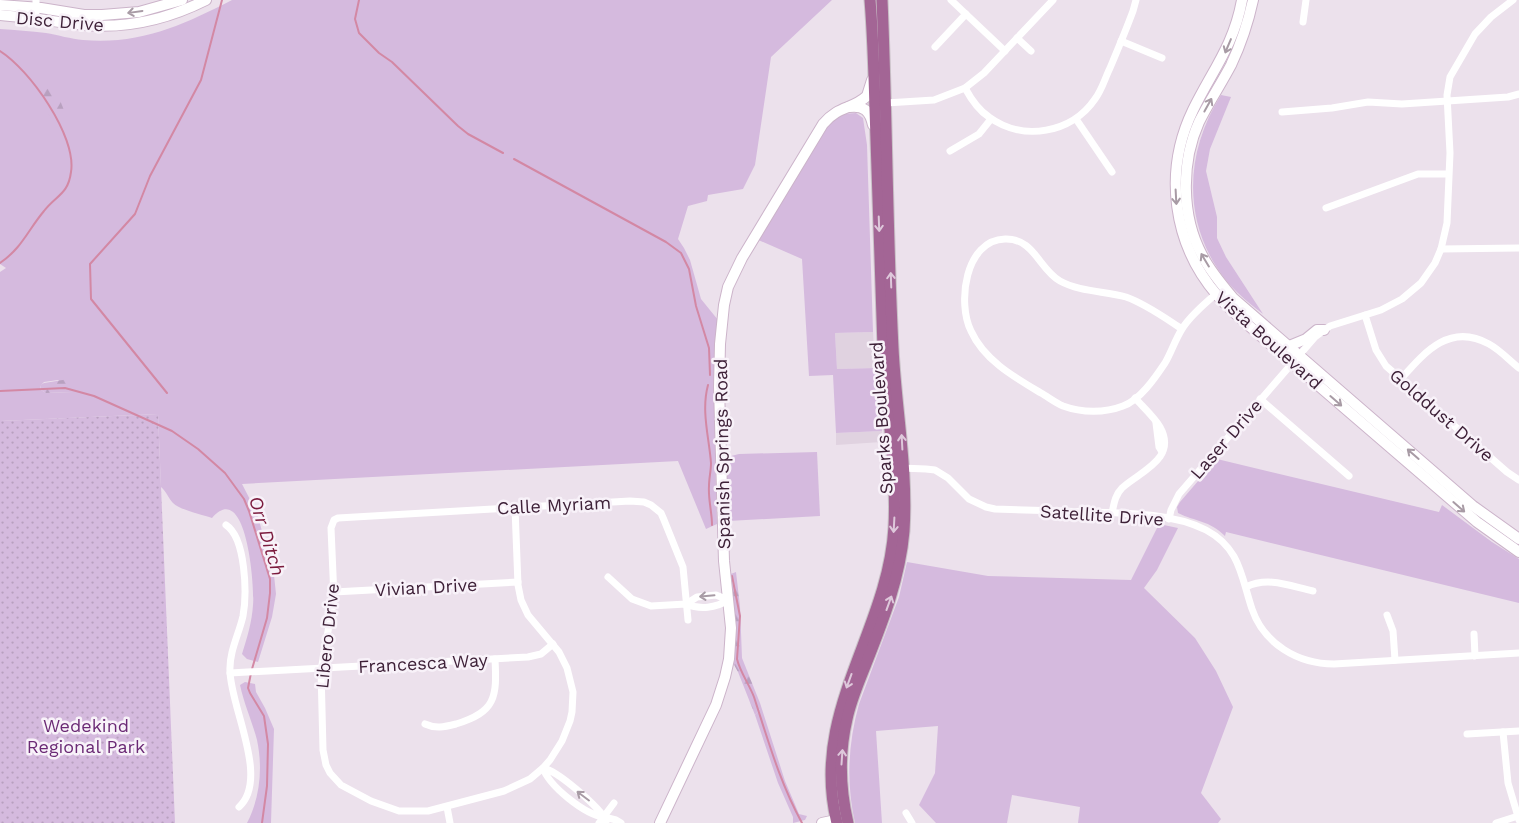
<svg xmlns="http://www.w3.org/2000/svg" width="1519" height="823" font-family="'Work Sans',sans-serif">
<defs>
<pattern id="forest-firs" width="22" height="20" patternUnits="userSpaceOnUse" patternTransform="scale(1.25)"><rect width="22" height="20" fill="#d5bade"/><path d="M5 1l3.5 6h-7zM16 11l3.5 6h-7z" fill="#b8a0bf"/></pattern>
<pattern id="park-dots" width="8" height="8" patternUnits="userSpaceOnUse" patternTransform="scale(1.25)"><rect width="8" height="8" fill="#d5bade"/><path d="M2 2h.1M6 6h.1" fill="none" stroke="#b8a0bf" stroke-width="1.8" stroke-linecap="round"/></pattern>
</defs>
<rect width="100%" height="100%" fill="#ece1ec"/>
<g fill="#e0d2e0">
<path d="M873,332L875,368L837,369L835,333Z"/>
<path d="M882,431V442L836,445V433Z"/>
</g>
<g fill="#d5bade" fill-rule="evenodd">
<path d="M232,0H832L771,57L755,165L743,189L708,195L707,201L688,206L678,239L684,248L690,260L701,299L718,320L715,453L717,524L706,529L678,461L242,484L257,513L274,575L276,594L272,617L258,662L247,659L242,654C247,638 252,622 253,605C255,589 247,478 212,518C203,515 180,510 173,503C168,498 167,492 161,487L158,414L0,421V272L6,268L0,264V29C15,30 31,31 46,33C58,35 71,39 83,40C140,45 183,25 232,0ZM58,380L72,392L46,393L41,390L40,386L44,382Z"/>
<path d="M1221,95L1231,97L1210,149L1206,171L1217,217V238L1226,257L1263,314C1251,305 1239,295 1229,284C1182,228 1183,155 1221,95Z"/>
<path d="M856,113L863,118L867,145L873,332L835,333L837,369L875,368L882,431L836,433L833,375L809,376L802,259L756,239L828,124L841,114Z"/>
<path d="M817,452L820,516L728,521L725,460L727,457L739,454Z"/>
<path d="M1217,459L1439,512L1442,505L1492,542L1519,559V603L1226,532L1225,536C1209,520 1196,522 1178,513L1177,507L1180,502Z"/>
<path d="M1159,524L1178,528L1157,570L1144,588L1195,638L1216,671L1233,707L1201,793L1221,819L1218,823H1078L1080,807L1012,795L1007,823H936L919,805L935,773L938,726L876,731L882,823H855C846,783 848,744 859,704L899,597L907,562L988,576L1131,580Z"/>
<path d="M245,682L255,684L256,692L265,708L274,729L271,823H247C260,798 263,768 257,740C252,721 244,704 240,685Z"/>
<path d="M760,703L785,781L799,814L807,816L805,820L793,823V817L778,783L755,715L760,709Z"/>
</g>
<g fill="url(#forest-firs)">
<path d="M51,83L60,100L68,121L57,125C48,118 43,102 41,91Z"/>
<path d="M69,379L72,381V392L46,393L41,390L40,385L44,383Z"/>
<path d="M736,572L740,606L742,658L760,703V709L755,715L738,672L732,661L728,575Z"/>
</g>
<path fill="url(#park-dots)" d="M158,414L175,823H0V421Z"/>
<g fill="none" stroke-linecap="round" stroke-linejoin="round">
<g stroke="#d388a4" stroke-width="2">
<path d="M359,0L355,19L359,33L379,53L392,62L458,126L468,134L503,153"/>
<path d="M0,51C29,69 77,136 71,172C68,195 56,195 44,211C28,230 22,248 0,263"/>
<path d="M514,159L666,242L681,253L689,269L696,306L709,348L710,375"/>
<path d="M708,385C701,411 709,437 711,463C711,471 709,478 709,486C708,499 712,512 712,525"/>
<path d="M0,391L65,388L94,396L172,431L198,449L225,473L244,499L249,511L270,579V593L267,618L252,669"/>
<path d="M167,393L91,299L90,264L135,214L150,176L201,80L222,0"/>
<path d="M732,576L740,616L737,659C740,672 749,684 754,697C768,740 780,783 802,823"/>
<path d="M251,673L248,688L250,693L264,716L268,744L267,786L262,823"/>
</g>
<defs>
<g id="secondary">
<path d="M1242,0C1234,45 1212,71 1193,110C1163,172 1173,244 1217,295C1226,306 1237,315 1247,324L1477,522L1519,552"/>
<path d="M1253,0C1248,23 1241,44 1231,65C1221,84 1209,102 1199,122C1181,162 1181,216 1202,255C1210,271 1222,285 1233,298L1473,506L1519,539"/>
<path d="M0,5L41,8L84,15H102L139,12L182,0"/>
<path d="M0,15C26,17 51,21 76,24C121,30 166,20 206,0"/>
<path d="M849,107C864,105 870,111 873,125"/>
<path d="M1289,346L1306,339L1317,330H1324"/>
<path d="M660,823L716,705L725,677L729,659L731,628L724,561L719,387L720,344L724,305L728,287L742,258L823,124C839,105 852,110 867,96L872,80"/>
<path d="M822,823L836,820"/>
</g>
<g id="primary">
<path d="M837,823C809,712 888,632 894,527C897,467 886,407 883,347C880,268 878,188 875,109C874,72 873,36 870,0"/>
<path d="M848,823C840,789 839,753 847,719C851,700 859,682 866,664C883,621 900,578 904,531C908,470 896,409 893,348C887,232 887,116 882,0"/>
</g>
</defs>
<use href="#secondary" stroke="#ccb4ca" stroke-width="12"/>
<use href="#primary" stroke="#c9c1c7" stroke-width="13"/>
<g stroke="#fff" stroke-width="7">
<path d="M951,0L1005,51"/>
<path d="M36,18V0"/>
<path d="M1303,22L1306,0"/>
<path d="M1017,38L1031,51"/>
<path d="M1121,41L1162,58"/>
<path d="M935,47L966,14"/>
<path d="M965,88C971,99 978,110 989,117C1023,142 1072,133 1095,99C1102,90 1105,78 1110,68C1118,49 1126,30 1133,11L1136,0"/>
<path d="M886,103L934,100L965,88L984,73L1053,0"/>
<path d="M1282,112L1332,108L1368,102L1402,104L1508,97L1519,94"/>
<path d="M1076,119L1112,172"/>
<path d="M950,151L979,134L991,119"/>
<path d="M1326,208L1418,174H1448"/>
<path d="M1441,249L1519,248"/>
<path d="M1365,315L1376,350L1386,366L1507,472L1519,480"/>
<path d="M1182,329C1165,318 1146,304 1126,297C1105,291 1080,292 1060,281C1039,269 1034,238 1005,239C965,240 957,303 971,331C984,360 1014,377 1041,393C1048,397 1056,403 1063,406C1082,413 1105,413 1123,406C1140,400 1155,378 1165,363C1171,353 1175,340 1182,329C1190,316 1204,304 1216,294"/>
<path d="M1400,380C1424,353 1449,322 1489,344C1500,350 1509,360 1519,368"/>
<path d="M1260,399L1349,476"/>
<path d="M1156,423L1159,447L1162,452"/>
<path d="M901,468L926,469L935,470L948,478L969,499L986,507L995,509C1027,510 1058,511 1090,512C1126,513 1173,513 1206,530C1240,548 1241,576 1252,609C1264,644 1298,664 1334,664L1519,653"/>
<path d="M515,508L518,585L521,600L528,615L559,652L567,668L573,692L572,712L570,721L562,741L550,760L543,768L530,779L504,791L428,811H399L371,801L341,785L330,773L326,765L323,750L321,670L334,598L331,528L334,520L338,518L630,501L644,502L651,505L661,513L664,520L683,567L688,620"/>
<path d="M1112,513C1114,504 1115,495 1122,488C1139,472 1178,459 1160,427C1155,418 1143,407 1135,398"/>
<path d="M1169,519L1171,510L1179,494L1315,337L1330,326L1381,310L1402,299L1421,283L1435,263L1441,249L1447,223L1450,153L1447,95L1450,77L1475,34L1491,17L1513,0"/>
<path d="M226,525C246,538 247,594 243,616C239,634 229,652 230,671C230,706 270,779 239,807"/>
<path d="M608,577L632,599L651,606L686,604L697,597L716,595L728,600C716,608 700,610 686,604"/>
<path d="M1246,587C1268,576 1290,586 1313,591"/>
<path d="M334,592L518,582"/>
<path d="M1387,615L1393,631L1395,660"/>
<path d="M1474,634L1475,656"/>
<path d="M230,673L528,657L541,654L553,644"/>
<path d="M425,724C436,729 444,727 456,724C496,712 497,697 495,659"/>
<path d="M1503,732L1508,783L1519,820"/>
<path d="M1467,734L1519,731"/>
<path d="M447,807L450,823"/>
<path d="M906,813L912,823"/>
<path d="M599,823L614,803"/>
<path d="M606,823L604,817C585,815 549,786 543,768C558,771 595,804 604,817L616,820L621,823"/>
<path d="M1496,823L1518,816"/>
</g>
<use href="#secondary" stroke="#fff" stroke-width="10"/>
<use href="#primary" stroke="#a36595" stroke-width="11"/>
</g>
<defs><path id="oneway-shaft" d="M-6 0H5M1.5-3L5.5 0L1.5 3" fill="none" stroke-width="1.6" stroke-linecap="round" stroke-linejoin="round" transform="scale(1.25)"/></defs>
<g stroke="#a89ba5">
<use href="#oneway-shaft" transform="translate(135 12) rotate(172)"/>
<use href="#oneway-shaft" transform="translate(1228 46) rotate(113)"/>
<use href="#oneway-shaft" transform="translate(1208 105) rotate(-61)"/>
<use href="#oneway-shaft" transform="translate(1176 197) rotate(87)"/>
<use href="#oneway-shaft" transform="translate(1205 260) rotate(-121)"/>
<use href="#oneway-shaft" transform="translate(1336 401) rotate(41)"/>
<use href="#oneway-shaft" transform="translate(1413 454) rotate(-139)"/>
<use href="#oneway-shaft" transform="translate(1459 507) rotate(41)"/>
<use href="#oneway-shaft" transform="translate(707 596) rotate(175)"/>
<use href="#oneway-shaft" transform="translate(583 796) rotate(-143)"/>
</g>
<g stroke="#dec8db">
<use href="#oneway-shaft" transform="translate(879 224) rotate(88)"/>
<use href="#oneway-shaft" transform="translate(891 280) rotate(-92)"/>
<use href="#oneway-shaft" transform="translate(902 442) rotate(-93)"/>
<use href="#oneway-shaft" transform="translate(894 525) rotate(93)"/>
<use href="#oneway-shaft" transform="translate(889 603) rotate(-70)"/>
<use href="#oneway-shaft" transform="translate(849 681) rotate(110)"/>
<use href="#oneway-shaft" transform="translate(842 757) rotate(-86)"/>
</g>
<g text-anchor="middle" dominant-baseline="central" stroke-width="5" stroke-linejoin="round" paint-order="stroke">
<g font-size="18" fill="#3e2138" stroke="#f8f2f9">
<text transform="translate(60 21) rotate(5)">Disc Drive</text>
<text transform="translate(1269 340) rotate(42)">Vista Boulevard</text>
<text transform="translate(1442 415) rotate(41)">Golddust Drive</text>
<text transform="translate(881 418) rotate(-94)">Sparks Boulevard</text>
<text transform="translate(1226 439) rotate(-49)">Laser Drive</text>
<text transform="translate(722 454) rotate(-91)">Spanish Springs Road</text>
<text transform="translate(554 505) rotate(-3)">Calle Myriam</text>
<text transform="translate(1102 515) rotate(4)">Satellite Drive</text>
<text transform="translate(426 587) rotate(-3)">Vivian Drive</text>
<text transform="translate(327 636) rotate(-84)">Libero Drive</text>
<text transform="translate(423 663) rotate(-3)">Francesca Way</text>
</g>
<g font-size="18" fill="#6b2a75" stroke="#f8f2f9">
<text x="86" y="725">Wedekind<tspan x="86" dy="21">Regional Park</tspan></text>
</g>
<g font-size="19" font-style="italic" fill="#7b1a3d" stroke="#f8f2f9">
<text transform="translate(267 536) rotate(73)">Orr Ditch</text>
</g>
</g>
</svg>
